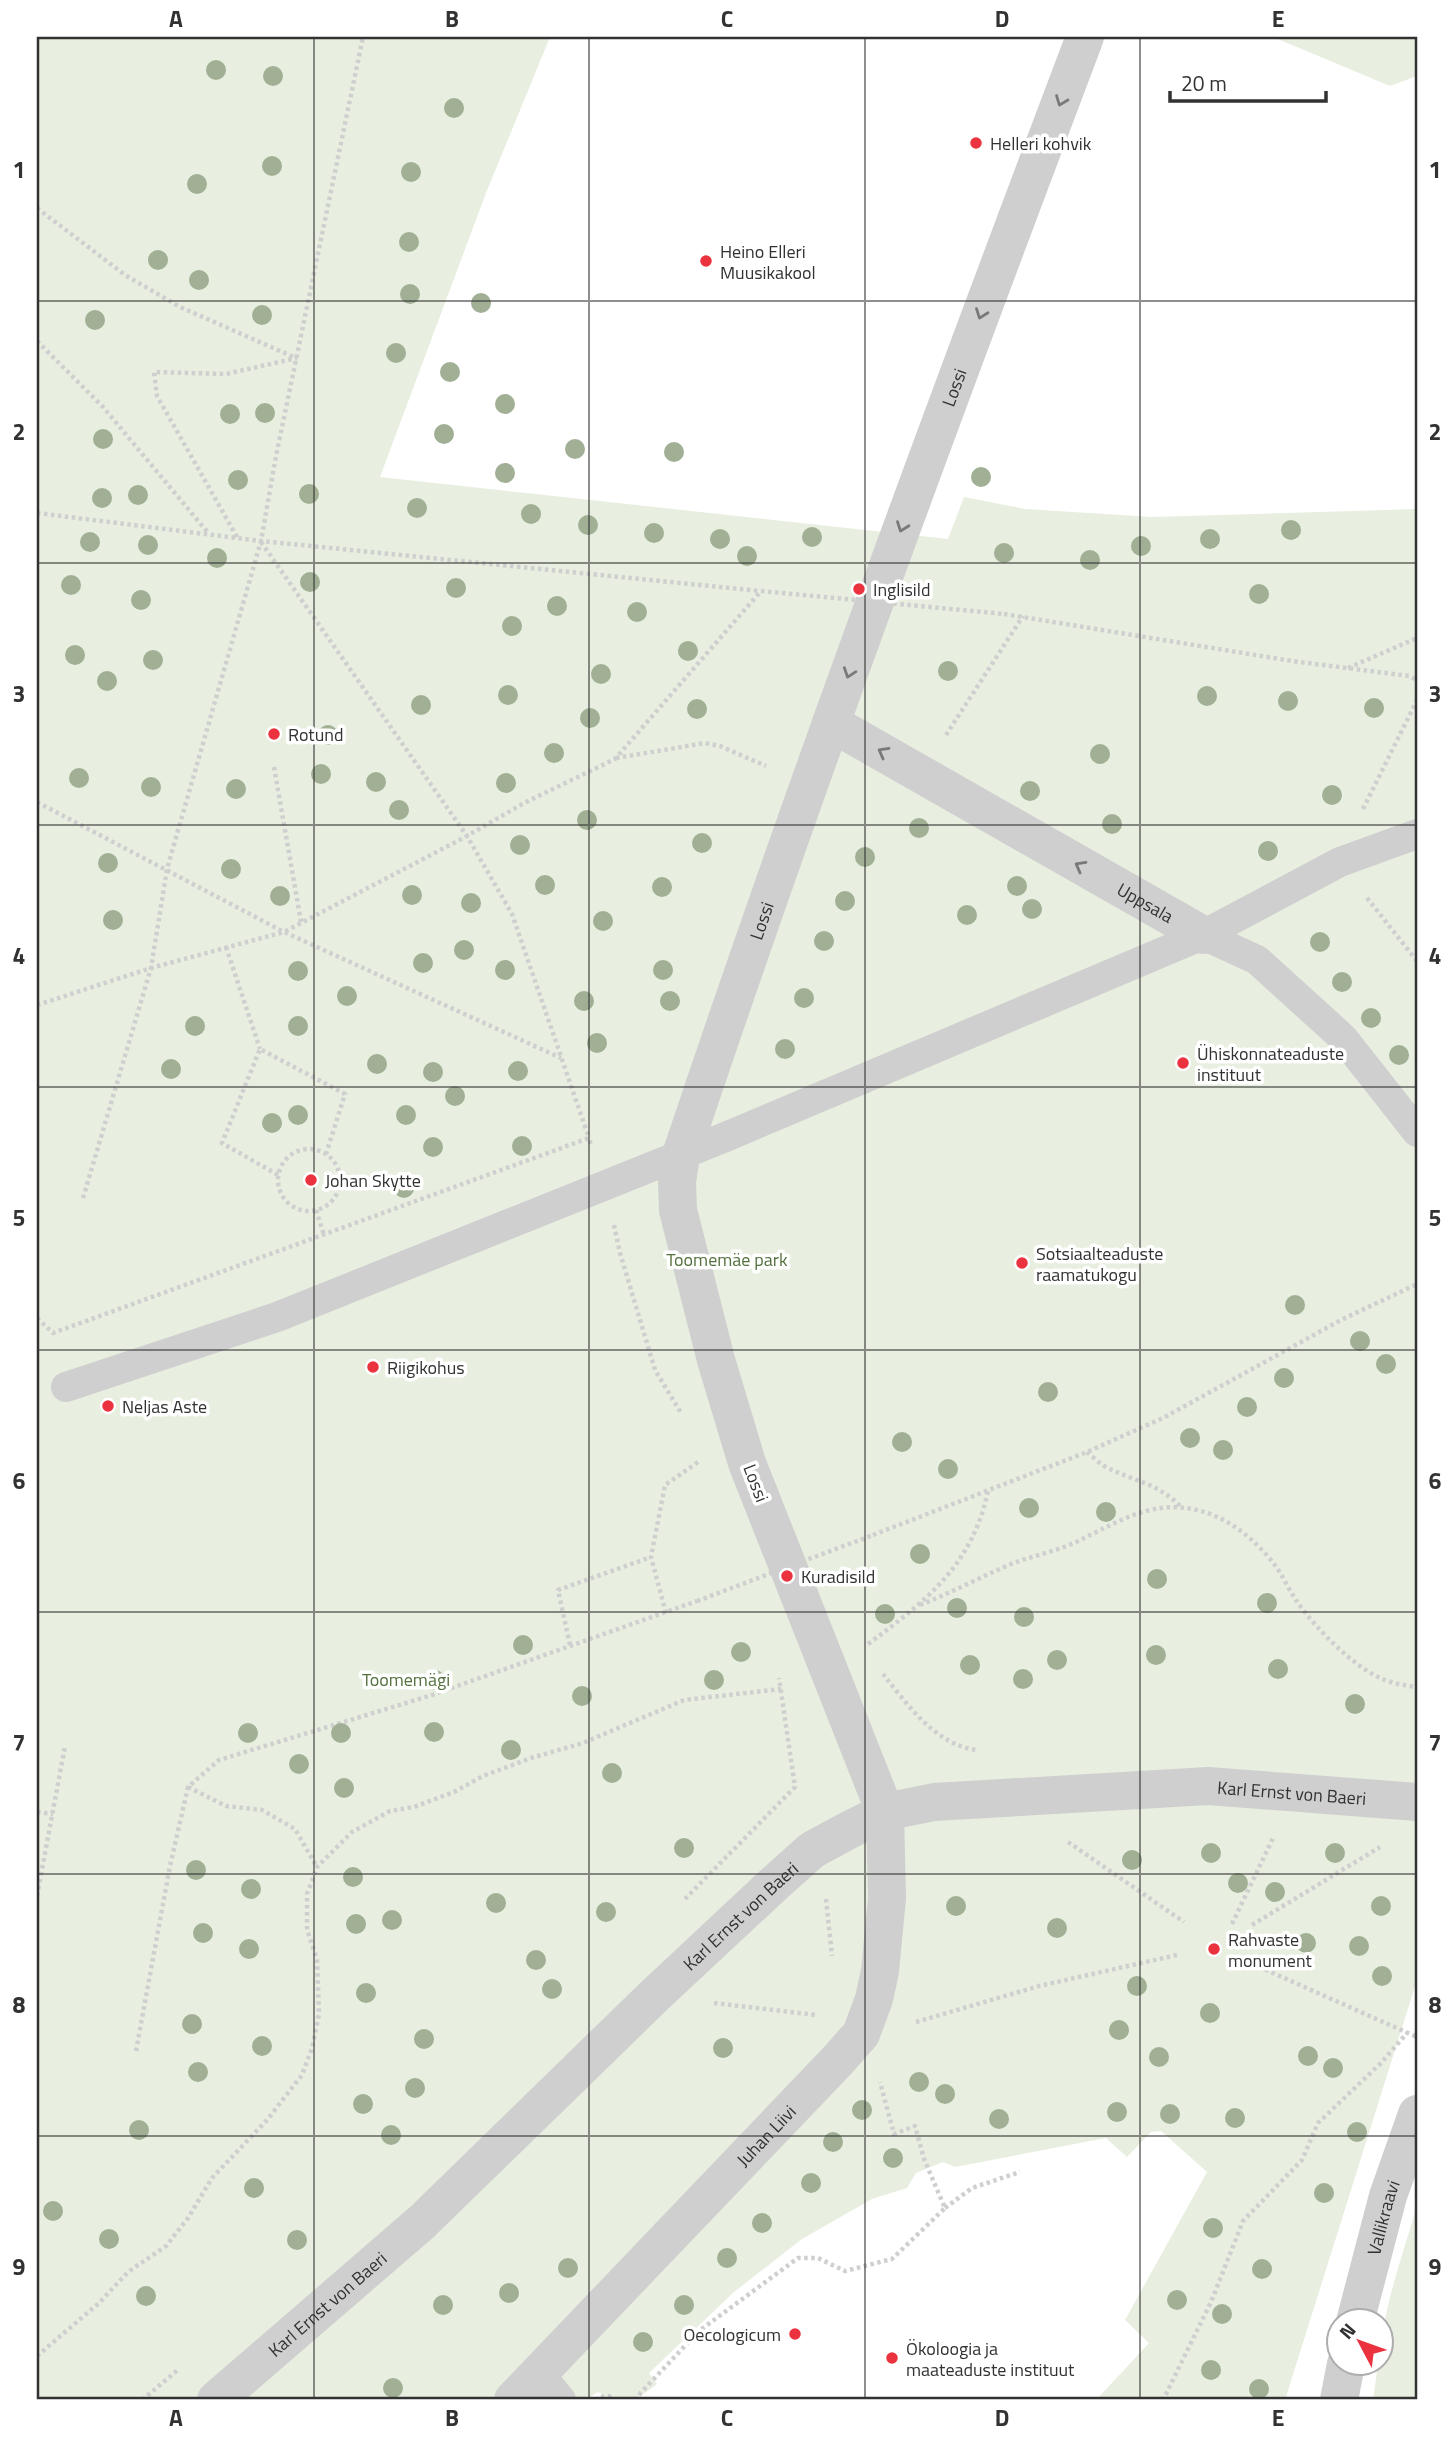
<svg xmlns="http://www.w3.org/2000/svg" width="1454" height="2437" font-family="'Titillium Web',sans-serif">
<rect width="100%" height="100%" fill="#fff"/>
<g fill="#e8efe0">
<path d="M37,37H550L486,193L380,477L948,539L964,497L1025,509L1152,517L1417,509V1980L1285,2400H1096L1149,2343L1125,2320L1207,2172L1161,2131L1151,2132L1127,2157L1106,2138L955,2167L943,2162L916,2173L907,2188L872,2199L802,2239L734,2292L649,2373L657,2384C635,2401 623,2408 598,2392L585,2400H37Z"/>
<path d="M1273,37H1417V76L1390,86Z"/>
<path d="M1417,2205V2400H1373L1378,2364H1380C1380,2315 1404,2252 1417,2205Z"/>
</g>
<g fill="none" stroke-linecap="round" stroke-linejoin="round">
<g stroke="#cfcfcf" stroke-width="4.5" stroke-dasharray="3.5 3.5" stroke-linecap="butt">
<path d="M37,208L125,275L180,307L296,358"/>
<path d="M37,341L103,407L209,534"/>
<path d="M37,513L261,541L760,591"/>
<path d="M237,537L157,396L154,372L226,374L297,358"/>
<path d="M261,542L467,836L512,914L589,1138"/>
<path d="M1004,614L1292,661L1409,676L1417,680"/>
<path d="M1348,668L1417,638"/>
<path d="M946,735L1023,616"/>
<path d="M616,758L705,743L720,746L766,766"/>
<path d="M274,767L301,922"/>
<path d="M37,802L284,932L561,1058"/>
<path d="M1363,809L1417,700"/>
<path d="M1367,898L1417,961"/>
<path d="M226,947L260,1049"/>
<path d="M37,1005L151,968L284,932L467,836L524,803L615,759L761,591"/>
<circle cx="309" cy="1180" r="31"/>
<path d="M278,1175L222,1143L260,1049L345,1094L326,1154"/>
<path d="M83,1198L151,968L167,869L261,541L276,456L363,37"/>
<path d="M316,1210L324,1235"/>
<path d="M614,1225L620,1253L655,1370L681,1413"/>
<path d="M37,1318L53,1333L589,1138L591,1146"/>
<path d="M1087,1452C1092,1456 1098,1462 1104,1466C1132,1481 1157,1482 1181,1507"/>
<path d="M873,1535L1087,1452L1163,1418L1341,1320L1417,1284"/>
<path d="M920,1605C948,1594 975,1580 1002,1568C1023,1558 1046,1554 1067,1546C1095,1534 1121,1517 1150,1510C1202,1498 1247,1527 1277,1568C1284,1578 1289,1590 1296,1600C1315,1628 1358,1673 1391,1682C1400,1685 1409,1685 1417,1688"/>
<path d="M666,1613L651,1557L665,1485L698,1462"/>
<path d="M868,1644C926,1601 972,1566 988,1491"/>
<path d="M570,1645L558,1590L651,1557"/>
<path d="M883,1674C907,1704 935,1745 977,1750"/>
<path d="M188,1787L226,1806L262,1810L295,1829L317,1867"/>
<path d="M37,1812L53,1814"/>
<path d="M1068,1842L1184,1922"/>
<path d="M37,1896L65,1746"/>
<path d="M685,1899L795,1787L779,1678"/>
<path d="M826,1899L832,1956"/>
<path d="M1232,1924L1274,1836"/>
<path d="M1252,1925L1380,1847"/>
<path d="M1246,1961L1417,2037"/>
<path d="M714,2003L816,2015"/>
<path d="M916,2022L1039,1986L1177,1955"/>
<path d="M136,2051L170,1866L188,1787L219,1760L429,1696L697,1601"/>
<path d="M945,2208L972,2188L1020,2172"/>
<path d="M37,2356L99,2303L128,2272L166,2246L188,2218L212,2178L267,2120L302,2075L312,2048L319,2014L317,1959L307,1930V1894L317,1867L352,1832L390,1811L414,1807L454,1792L483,1776L531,1758L583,1743L684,1700L781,1689"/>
<path d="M601,2397L609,2396L613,2400"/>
<path d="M142,2400L179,2369"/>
<path d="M634,2400L699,2331L798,2258H818L845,2271L892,2259L945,2208L924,2159L915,2126L894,2134L880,2082"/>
<path d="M1161,2400L1166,2394L1211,2302L1243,2221L1302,2160L1318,2123L1381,2063L1407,2033"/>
</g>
<g stroke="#cfcfcf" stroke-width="30">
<path d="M1203,935L1257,960L1343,1038L1417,1132"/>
<path d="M66,1387L277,1317L723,1138L1203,935L1340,862L1417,834"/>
<path d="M539,2373L561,2400"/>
</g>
<g stroke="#cfcfcf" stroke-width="38">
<path id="s1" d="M831,723L1203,935"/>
<path id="s2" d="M1355,2322L1388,2196L1417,2114"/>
<path id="s3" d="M216,2400L422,2222L653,1997L774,1884L812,1850L849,1830L885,1812L934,1802L1208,1786L1417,1802"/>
<path id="s4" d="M513,2400L838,2060L861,2034L874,1999L880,1971L887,1898L885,1812L747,1463L716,1360L678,1210L677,1182L681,1155C807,779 945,407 1085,37"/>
<path d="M1339,2400L1346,2364"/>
</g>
<g stroke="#cfcfcf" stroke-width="4.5" stroke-dasharray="3.5 3.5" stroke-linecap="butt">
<path d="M761,591L1004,614"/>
<path d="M697,1601L873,1535"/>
</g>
</g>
<g fill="#a1b094">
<circle cx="216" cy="70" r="10"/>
<circle cx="273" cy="76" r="10"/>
<circle cx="454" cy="108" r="10"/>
<circle cx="272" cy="166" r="10"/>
<circle cx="411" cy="172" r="10"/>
<circle cx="197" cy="184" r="10"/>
<circle cx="409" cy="242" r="10"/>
<circle cx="158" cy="260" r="10"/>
<circle cx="199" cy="280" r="10"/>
<circle cx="410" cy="294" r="10"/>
<circle cx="481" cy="303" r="10"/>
<circle cx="262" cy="315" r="10"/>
<circle cx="95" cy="320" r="10"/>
<circle cx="396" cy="353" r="10"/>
<circle cx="450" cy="372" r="10"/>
<circle cx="505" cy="404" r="10"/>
<circle cx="265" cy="413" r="10"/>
<circle cx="230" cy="414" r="10"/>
<circle cx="444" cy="434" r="10"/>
<circle cx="103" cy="439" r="10"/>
<circle cx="575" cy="449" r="10"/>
<circle cx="674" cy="452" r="10"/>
<circle cx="505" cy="473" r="10"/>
<circle cx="981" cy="477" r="10"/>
<circle cx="238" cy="480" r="10"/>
<circle cx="309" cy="494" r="10"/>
<circle cx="138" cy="495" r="10"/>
<circle cx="102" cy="498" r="10"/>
<circle cx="417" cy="508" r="10"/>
<circle cx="531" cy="514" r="10"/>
<circle cx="588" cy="525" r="10"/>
<circle cx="1291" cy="530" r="10"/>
<circle cx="654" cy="533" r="10"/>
<circle cx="812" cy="537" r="10"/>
<circle cx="720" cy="539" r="10"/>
<circle cx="1210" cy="539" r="10"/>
<circle cx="90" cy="542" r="10"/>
<circle cx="148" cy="545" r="10"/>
<circle cx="1141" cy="546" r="10"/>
<circle cx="1004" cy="553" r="10"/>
<circle cx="747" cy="556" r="10"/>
<circle cx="217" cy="558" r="10"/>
<circle cx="1090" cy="560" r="10"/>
<circle cx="310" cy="582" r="10"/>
<circle cx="71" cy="585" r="10"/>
<circle cx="456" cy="588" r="10"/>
<circle cx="1259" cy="594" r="10"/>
<circle cx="141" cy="600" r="10"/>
<circle cx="557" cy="606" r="10"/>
<circle cx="637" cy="612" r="10"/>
<circle cx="512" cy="626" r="10"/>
<circle cx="688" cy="651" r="10"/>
<circle cx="75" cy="655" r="10"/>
<circle cx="153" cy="660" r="10"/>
<circle cx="948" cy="671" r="10"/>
<circle cx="601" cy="674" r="10"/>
<circle cx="107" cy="681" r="10"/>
<circle cx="508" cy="695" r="10"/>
<circle cx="1207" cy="696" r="10"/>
<circle cx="1288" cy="701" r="10"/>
<circle cx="421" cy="705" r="10"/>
<circle cx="1374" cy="708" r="10"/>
<circle cx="697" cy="709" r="10"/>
<circle cx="590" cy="718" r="10"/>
<circle cx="328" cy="735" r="10"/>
<circle cx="554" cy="753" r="10"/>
<circle cx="1100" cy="754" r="10"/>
<circle cx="321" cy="774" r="10"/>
<circle cx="79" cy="778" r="10"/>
<circle cx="376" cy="782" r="10"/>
<circle cx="506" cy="783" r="10"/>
<circle cx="151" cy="787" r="10"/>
<circle cx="236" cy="789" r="10"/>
<circle cx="1030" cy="791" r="10"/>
<circle cx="1332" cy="795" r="10"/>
<circle cx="399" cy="810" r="10"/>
<circle cx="587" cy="820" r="10"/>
<circle cx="1112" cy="824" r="10"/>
<circle cx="919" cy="828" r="10"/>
<circle cx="702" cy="843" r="10"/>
<circle cx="520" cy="845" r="10"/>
<circle cx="1268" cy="851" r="10"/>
<circle cx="865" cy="857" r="10"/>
<circle cx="108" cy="863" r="10"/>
<circle cx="231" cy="869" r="10"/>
<circle cx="545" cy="885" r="10"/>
<circle cx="1017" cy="886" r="10"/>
<circle cx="662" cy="887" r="10"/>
<circle cx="412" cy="895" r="10"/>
<circle cx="280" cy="896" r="10"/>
<circle cx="845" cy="901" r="10"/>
<circle cx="471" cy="903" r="10"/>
<circle cx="1032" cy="909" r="10"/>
<circle cx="967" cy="915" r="10"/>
<circle cx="113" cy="920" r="10"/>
<circle cx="603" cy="921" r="10"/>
<circle cx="824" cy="941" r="10"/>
<circle cx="1320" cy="942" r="10"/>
<circle cx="464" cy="950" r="10"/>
<circle cx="423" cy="963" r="10"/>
<circle cx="505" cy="970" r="10"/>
<circle cx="663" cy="970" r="10"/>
<circle cx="298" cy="971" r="10"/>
<circle cx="1342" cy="982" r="10"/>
<circle cx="347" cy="996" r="10"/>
<circle cx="804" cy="998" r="10"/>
<circle cx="584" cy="1001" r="10"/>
<circle cx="670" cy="1001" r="10"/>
<circle cx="1371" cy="1018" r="10"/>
<circle cx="195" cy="1026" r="10"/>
<circle cx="298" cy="1026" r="10"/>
<circle cx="597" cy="1043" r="10"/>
<circle cx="785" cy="1049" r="10"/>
<circle cx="1399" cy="1055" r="10"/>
<circle cx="377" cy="1064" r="10"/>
<circle cx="171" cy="1069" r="10"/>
<circle cx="518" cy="1071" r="10"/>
<circle cx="433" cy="1072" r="10"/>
<circle cx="455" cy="1096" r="10"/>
<circle cx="298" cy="1115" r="10"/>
<circle cx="406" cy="1115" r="10"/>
<circle cx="272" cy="1123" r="10"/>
<circle cx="522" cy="1146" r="10"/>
<circle cx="433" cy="1147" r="10"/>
<circle cx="404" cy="1188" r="10"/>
<circle cx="1295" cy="1305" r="10"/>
<circle cx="1360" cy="1341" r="10"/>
<circle cx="1386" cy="1364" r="10"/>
<circle cx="1284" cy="1378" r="10"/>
<circle cx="1048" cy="1392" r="10"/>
<circle cx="1247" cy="1407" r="10"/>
<circle cx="1190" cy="1438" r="10"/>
<circle cx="902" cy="1442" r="10"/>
<circle cx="1223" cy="1450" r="10"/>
<circle cx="948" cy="1469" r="10"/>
<circle cx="1029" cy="1508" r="10"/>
<circle cx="1106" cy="1512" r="10"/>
<circle cx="920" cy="1554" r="10"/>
<circle cx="1157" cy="1579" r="10"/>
<circle cx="1267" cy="1603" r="10"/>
<circle cx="957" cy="1608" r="10"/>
<circle cx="885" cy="1614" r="10"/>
<circle cx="1024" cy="1617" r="10"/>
<circle cx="523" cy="1645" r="10"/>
<circle cx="741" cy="1652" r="10"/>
<circle cx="1156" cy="1655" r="10"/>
<circle cx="1057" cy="1660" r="10"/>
<circle cx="970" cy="1665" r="10"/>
<circle cx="1278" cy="1669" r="10"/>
<circle cx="1023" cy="1679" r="10"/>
<circle cx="435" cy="1680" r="10"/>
<circle cx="714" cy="1680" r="10"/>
<circle cx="582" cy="1696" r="10"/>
<circle cx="1355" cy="1704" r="10"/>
<circle cx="434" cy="1732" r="10"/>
<circle cx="248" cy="1733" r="10"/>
<circle cx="341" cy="1733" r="10"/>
<circle cx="511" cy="1750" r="10"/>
<circle cx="299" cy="1764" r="10"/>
<circle cx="612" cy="1773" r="10"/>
<circle cx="344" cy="1788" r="10"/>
<circle cx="684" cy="1848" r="10"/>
<circle cx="1211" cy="1853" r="10"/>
<circle cx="1335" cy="1853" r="10"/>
<circle cx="1132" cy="1860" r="10"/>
<circle cx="196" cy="1870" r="10"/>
<circle cx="353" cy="1877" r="10"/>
<circle cx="1238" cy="1883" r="10"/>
<circle cx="251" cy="1889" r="10"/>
<circle cx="1275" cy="1892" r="10"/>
<circle cx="496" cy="1903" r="10"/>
<circle cx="956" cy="1906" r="10"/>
<circle cx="1381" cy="1906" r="10"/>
<circle cx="606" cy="1912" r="10"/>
<circle cx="392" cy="1920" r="10"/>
<circle cx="356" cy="1924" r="10"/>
<circle cx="1057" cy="1928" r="10"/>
<circle cx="203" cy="1933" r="10"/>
<circle cx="1306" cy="1943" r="10"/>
<circle cx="1359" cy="1946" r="10"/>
<circle cx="249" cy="1949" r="10"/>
<circle cx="536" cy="1960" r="10"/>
<circle cx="1382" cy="1976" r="10"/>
<circle cx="1137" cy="1986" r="10"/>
<circle cx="552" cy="1989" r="10"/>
<circle cx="366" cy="1993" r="10"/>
<circle cx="1210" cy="2013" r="10"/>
<circle cx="192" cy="2024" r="10"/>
<circle cx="1119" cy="2030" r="10"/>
<circle cx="424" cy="2039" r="10"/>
<circle cx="262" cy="2046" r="10"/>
<circle cx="723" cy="2048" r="10"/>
<circle cx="1308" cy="2056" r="10"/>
<circle cx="1159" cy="2057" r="10"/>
<circle cx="1333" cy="2068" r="10"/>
<circle cx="198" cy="2072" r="10"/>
<circle cx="919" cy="2082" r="10"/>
<circle cx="415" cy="2088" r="10"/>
<circle cx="945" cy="2094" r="10"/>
<circle cx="363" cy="2104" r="10"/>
<circle cx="862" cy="2110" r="10"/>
<circle cx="1117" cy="2112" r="10"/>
<circle cx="1170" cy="2114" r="10"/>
<circle cx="1235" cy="2118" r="10"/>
<circle cx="999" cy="2119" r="10"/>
<circle cx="139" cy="2130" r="10"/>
<circle cx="1357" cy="2132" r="10"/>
<circle cx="391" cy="2135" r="10"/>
<circle cx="833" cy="2142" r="10"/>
<circle cx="893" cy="2158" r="10"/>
<circle cx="811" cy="2183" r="10"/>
<circle cx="254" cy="2188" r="10"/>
<circle cx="1324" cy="2193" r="10"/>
<circle cx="53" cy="2211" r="10"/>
<circle cx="762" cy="2223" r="10"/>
<circle cx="1213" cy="2228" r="10"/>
<circle cx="109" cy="2239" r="10"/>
<circle cx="297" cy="2240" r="10"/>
<circle cx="727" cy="2258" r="10"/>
<circle cx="568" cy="2268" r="10"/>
<circle cx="1262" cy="2269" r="10"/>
<circle cx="509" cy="2293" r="10"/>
<circle cx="146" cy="2296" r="10"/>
<circle cx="1177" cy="2300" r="10"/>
<circle cx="443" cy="2305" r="10"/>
<circle cx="684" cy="2305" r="10"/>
<circle cx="1222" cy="2314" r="10"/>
<circle cx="643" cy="2342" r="10"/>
<circle cx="1211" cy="2370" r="10"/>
<circle cx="393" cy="2388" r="10"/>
<circle cx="1259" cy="2389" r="10"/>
</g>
<defs><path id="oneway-chevron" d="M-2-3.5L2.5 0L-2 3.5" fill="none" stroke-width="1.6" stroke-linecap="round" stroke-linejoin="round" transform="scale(1.75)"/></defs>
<g stroke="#797979">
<use href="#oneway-chevron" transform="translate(1061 101) rotate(111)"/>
<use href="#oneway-chevron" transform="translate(981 314) rotate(110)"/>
<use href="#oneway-chevron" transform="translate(902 527) rotate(110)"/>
<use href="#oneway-chevron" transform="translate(849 673) rotate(109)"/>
<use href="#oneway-chevron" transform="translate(883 752) rotate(-151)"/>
<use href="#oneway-chevron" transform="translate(1080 866) rotate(-151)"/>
</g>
<path fill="none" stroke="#323232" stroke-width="2" stroke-opacity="0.55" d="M314,37V2400M589,37V2400M865,37V2400M1140,37V2400M37,301H1417M37,563H1417M37,825H1417M37,1087H1417M37,1350H1417M37,1612H1417M37,1874H1417M37,2136H1417"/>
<g fill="#ea333e" stroke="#fff" stroke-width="2.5">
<circle cx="976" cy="143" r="7"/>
<circle cx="706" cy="261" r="7"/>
<circle cx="859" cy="589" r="7"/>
<circle cx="274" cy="734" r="7"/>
<circle cx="1183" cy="1063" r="7"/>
<circle cx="311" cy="1180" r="7"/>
<circle cx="1022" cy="1263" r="7"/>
<circle cx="373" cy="1367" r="7"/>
<circle cx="108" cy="1406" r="7"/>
<circle cx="787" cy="1576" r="7"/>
<circle cx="1214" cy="1949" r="7"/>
<circle cx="795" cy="2334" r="7"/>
<circle cx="892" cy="2358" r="7"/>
</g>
<g text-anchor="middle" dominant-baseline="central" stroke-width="7" stroke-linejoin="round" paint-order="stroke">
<g font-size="18" fill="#323232" stroke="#fff" text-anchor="start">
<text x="990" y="143">Helleri kohvik</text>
<text x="720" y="251">Heino Elleri<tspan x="720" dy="21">Muusikakool</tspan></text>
<text x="873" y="589">Inglisild</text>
<text x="288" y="734">Rotund</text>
<text x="1197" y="1053">Ühiskonnateaduste<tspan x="1197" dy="21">instituut</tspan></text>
<text x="325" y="1180">Johan Skytte</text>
<text x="1036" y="1253">Sotsiaalteaduste<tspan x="1036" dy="21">raamatukogu</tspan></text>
<text x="387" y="1367">Riigikohus</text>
<text x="122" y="1406">Neljas Aste</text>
<text x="801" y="1576">Kuradisild</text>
<text x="1228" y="1939">Rahvaste<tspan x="1228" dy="21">monument</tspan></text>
<text x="781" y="2334" text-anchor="end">Oecologicum</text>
<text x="906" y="2348">Ökoloogia ja<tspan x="906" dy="21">maateaduste instituut</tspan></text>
</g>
<g font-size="18" fill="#323232" stroke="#fff">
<text stroke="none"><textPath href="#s4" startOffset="2238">Lossi</textPath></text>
<text stroke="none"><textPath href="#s1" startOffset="362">Uppsala</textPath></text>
<text stroke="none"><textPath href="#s4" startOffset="1671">Lossi</textPath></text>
<text transform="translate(756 1483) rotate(69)">Lossi</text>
<text stroke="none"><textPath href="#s3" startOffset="1302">Karl Ernst von Baeri</textPath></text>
<text stroke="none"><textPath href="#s3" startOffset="714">Karl Ernst von Baeri</textPath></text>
<text stroke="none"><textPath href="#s4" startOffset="366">Juhan Liivi</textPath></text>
<text stroke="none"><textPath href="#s2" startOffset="108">Vallikraavi</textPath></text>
<text stroke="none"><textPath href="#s3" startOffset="147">Karl Ernst von Baeri</textPath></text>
</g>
<g font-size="18" fill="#54703d" stroke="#fff">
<text x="727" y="1259">Toomemäe park</text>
<text x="406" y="1679">Toomemägi</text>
</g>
</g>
<rect width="1454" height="2437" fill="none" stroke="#ffffff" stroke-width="77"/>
<g transform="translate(1360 2342) rotate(311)"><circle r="33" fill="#ffffff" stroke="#adadad" stroke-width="2"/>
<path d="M0-5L12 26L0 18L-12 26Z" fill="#ea333e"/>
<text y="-10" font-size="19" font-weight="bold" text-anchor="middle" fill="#323232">N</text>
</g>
<path d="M1170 91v10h156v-10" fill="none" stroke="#323232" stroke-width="3.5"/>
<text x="1181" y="91" font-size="21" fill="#323232" stroke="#ffffff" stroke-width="5" paint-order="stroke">20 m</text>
<rect x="38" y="38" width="1378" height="2360" fill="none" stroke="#323232" stroke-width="2.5"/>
<g font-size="23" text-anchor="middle" font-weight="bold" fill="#323232">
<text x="176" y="27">A</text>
<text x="452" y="27">B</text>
<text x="727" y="27">C</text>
<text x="1002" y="27">D</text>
<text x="1278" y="27">E</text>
<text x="19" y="178">1</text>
<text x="1435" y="178">1</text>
<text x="19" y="440">2</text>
<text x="1435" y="440">2</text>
<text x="19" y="702">3</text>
<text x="1435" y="702">3</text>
<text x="19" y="964">4</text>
<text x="1435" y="964">4</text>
<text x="19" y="1226">5</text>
<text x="1435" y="1226">5</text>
<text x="19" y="1489">6</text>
<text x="1435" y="1489">6</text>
<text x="19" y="1751">7</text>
<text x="1435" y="1751">7</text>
<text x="19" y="2013">8</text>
<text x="1435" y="2013">8</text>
<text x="19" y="2275">9</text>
<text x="1435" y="2275">9</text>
<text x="176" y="2426">A</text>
<text x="452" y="2426">B</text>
<text x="727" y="2426">C</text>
<text x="1002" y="2426">D</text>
<text x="1278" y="2426">E</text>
</g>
</svg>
